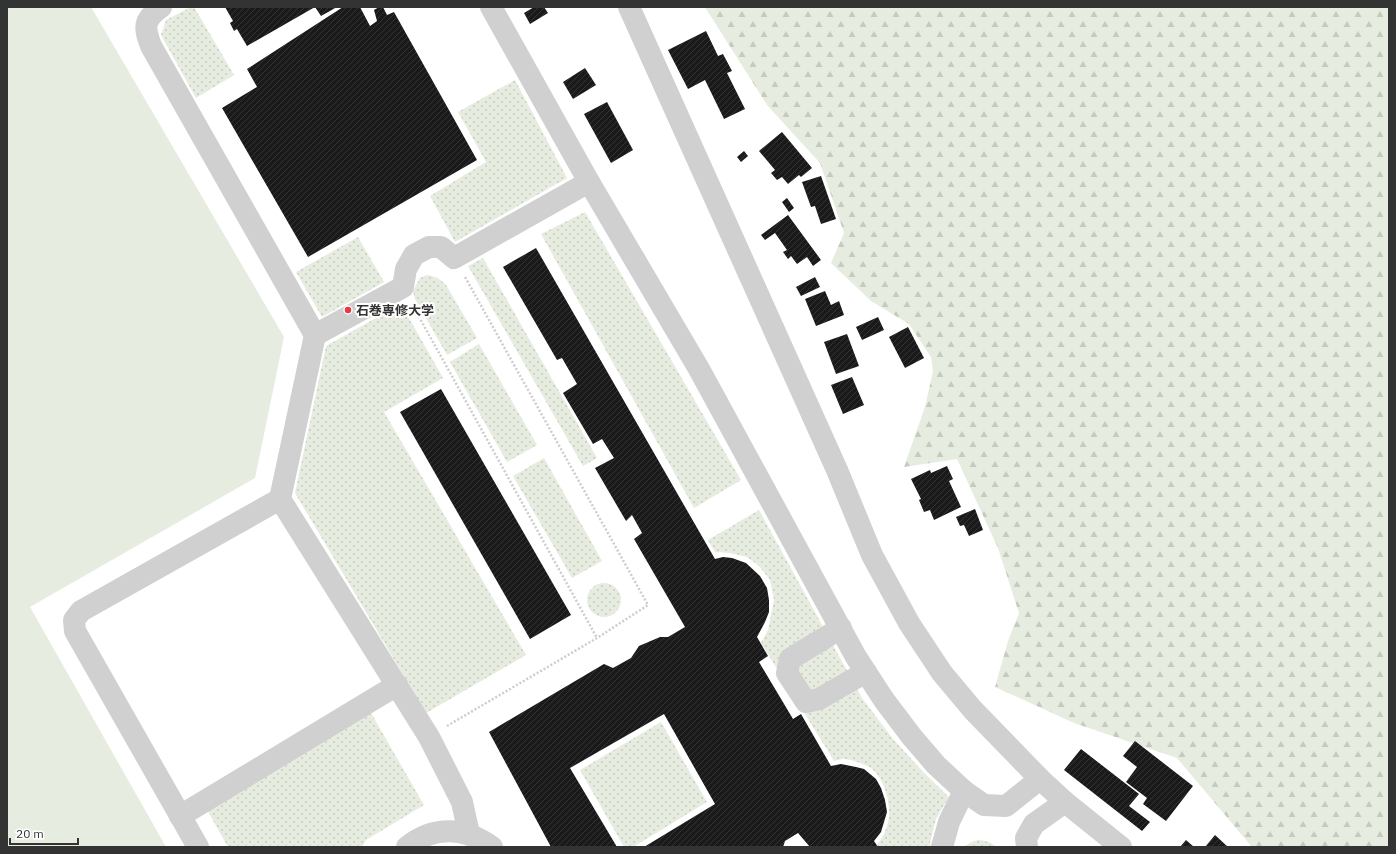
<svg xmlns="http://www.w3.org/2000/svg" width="1396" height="854" font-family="'IBM Plex Sans','Noto Sans JP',sans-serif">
<defs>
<pattern id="grass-dots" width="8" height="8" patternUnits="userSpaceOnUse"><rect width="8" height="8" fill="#e6ecdf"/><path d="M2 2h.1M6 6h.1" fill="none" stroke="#c6cbc0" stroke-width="1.8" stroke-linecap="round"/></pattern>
<pattern id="forest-firs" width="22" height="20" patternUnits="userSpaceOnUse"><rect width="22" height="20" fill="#e6ecdf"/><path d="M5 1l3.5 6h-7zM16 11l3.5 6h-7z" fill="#c6cbc0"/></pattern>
<pattern id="building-hatch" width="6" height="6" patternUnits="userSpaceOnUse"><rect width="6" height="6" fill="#1a1a1a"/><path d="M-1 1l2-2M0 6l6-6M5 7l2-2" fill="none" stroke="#333"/></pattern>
</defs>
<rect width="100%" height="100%" fill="#fff"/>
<g fill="url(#grass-dots)">
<path d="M191,7H194L234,75L196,98L161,35L166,20Z"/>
<path d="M515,80L567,178L455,242L430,196L486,162L458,112Z"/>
<path d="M585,212L741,480L694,508L541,234Z"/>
<path d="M358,237L384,282L322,317L296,272Z"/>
<path d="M483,258L597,458L583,466L468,266Z"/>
<path d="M427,275C435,276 440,279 446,285L477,338L447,355L415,299L413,291L420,278Z"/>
<path d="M401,304L443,378L384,412L526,655L426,713L295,493L326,346Z"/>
<path d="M479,344L537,445L507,462L450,362Z"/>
<path d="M544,458L602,561L572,578L513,476Z"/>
<path d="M759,510L862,698L893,739L925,774L949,797L936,819L930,843L931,847H878L877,845C882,838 886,831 888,823C892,807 885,779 872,769C865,764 851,759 843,759C840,759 837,760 834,761L761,643L768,630L774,600L770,580L759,566L747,557L730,553L715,552L708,540Z"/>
<circle cx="604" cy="600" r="17"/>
<path d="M371,713L424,805L366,840L362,847H228L206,808Z"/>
<path d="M661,722L707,802L633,847H624L580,770Z"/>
<path d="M980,840L989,842L997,847H964L973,841Z"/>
</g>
<path fill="url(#forest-firs)" d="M705,7H1389V847H1252L1177,758L1074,723L995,687L1008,641L1019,613L998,548L957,459L904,467L925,407L933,371L931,357L909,324L871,301L831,263L844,233L820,163L767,105Z"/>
<path fill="#e6ecdf" d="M7,7H91L284,337L255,478L30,607L166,847H7Z"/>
<g fill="url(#building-hatch)">
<path d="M225,7H315L247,46L237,29L234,31L230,23L233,21Z"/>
<path d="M315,7H337L321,16Z"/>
<path d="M343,7H360L370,26L377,21L374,10L379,7H383L387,15L394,12L477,160L308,257L222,108L257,87L247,69Z"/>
<path d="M534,7H544L548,13L530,24L524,13Z"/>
<path d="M706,31L718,56L723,54L732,71L727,73L745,109L724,119L705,80L688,89L668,50Z"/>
<path d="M585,68L596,85L573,99L563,82Z"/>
<path d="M607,102L633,150L611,163L584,114Z"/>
<path d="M782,132L812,168L801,177L799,175L788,184L782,177L777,180L771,173L775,170L759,151Z"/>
<path d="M744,151L748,156L741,162L737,157Z"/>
<path d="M821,176L836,219L821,224L815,206L811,207L802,182Z"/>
<path d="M787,198L794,208L789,212L782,202Z"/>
<path d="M788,215L821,260L813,266L807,257L797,264L791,256L788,259L783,252L787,250L775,233L765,240L761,235Z"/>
<path d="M536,248L715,559L723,557L732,558L746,563L760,576L767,588L769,600V612L765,622L757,637L768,656L759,662L793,719L801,714L831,766L841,764L856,767L864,769L876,779L881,788L885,800L887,812L881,832L874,841L878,847H810L798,833L785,841L783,847H644L715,804L664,714L570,768L617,847H551L489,732L604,664L613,668L631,658L639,646L660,637H668L685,627L634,539L642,533L632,515L626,521L595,468L614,458L602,439L593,444L563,393L577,384L562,358L557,360L503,267Z"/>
<path d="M815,277L820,287L801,296L796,287Z"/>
<path d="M825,291L831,305L839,301L844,315L816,326L805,299Z"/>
<path d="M878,317L884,330L862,340L856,327Z"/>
<path d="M908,327L924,358L905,368L889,337Z"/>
<path d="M847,334L859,366L836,374L824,342Z"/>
<path d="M852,377L864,405L843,414L831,385Z"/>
<path d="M441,389L571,615L530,639L400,412Z"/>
<path d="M947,466L953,479L949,481L961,507L934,520L930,510L924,512L919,500L921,499L911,479L930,470L931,473Z"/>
<path d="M975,509L983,530L969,536L964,525L960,526L956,517Z"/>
<path d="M1135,741L1193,786L1166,821L1143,804L1147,798L1126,782L1137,767L1123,756Z"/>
<path d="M1081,749L1139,794L1129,806L1150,822L1142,831L1064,770Z"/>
<path d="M1215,835L1228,847H1205Z"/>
<path d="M1186,840L1194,847H1180Z"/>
</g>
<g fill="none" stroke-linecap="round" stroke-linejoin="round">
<g stroke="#cdcdcd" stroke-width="2.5" stroke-dasharray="2 2" stroke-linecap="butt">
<path d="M413,306L597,638"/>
<path d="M447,726L597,638L648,605L465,277"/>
</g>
<g stroke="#d0d0d0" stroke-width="22">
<path d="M161,7C143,20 144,27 151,46L315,335L280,499L81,611L74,620L75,631L198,847"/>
<path d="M491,7L589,182L699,369L856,657L884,700L912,737L936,765L964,791L984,805L1006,806L1040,779"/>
<path d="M629,7L837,470L872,555L909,623L942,673L973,710L1040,779L1065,802L1121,847"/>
<path d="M315,335L403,287L406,269L414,255L429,247H441L454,258L589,182"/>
<path d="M280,499L429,737L462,802L469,834"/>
<path d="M841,628L790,659L787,673L806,702L819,699L866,672"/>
<path d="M180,816L397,685"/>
<path d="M407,847C434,825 465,827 492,847"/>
<path d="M942,847L949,822L964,791"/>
<path d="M1027,847L1026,838L1034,824L1065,802"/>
</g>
</g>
<circle fill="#e63946" stroke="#fff" stroke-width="1.5" cx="348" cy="310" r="4"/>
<g text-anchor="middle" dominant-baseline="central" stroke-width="4" stroke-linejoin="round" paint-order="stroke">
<g font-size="13" font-weight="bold" fill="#333" stroke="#fff" text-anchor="start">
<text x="356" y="310">石巻専修大学</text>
</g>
</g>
<rect width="1396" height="854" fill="none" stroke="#333333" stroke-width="16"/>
<path d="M10 838v6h68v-6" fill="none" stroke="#333333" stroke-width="2"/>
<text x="16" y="838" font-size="12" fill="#333333" stroke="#ffffff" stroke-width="3" paint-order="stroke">20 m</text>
</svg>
